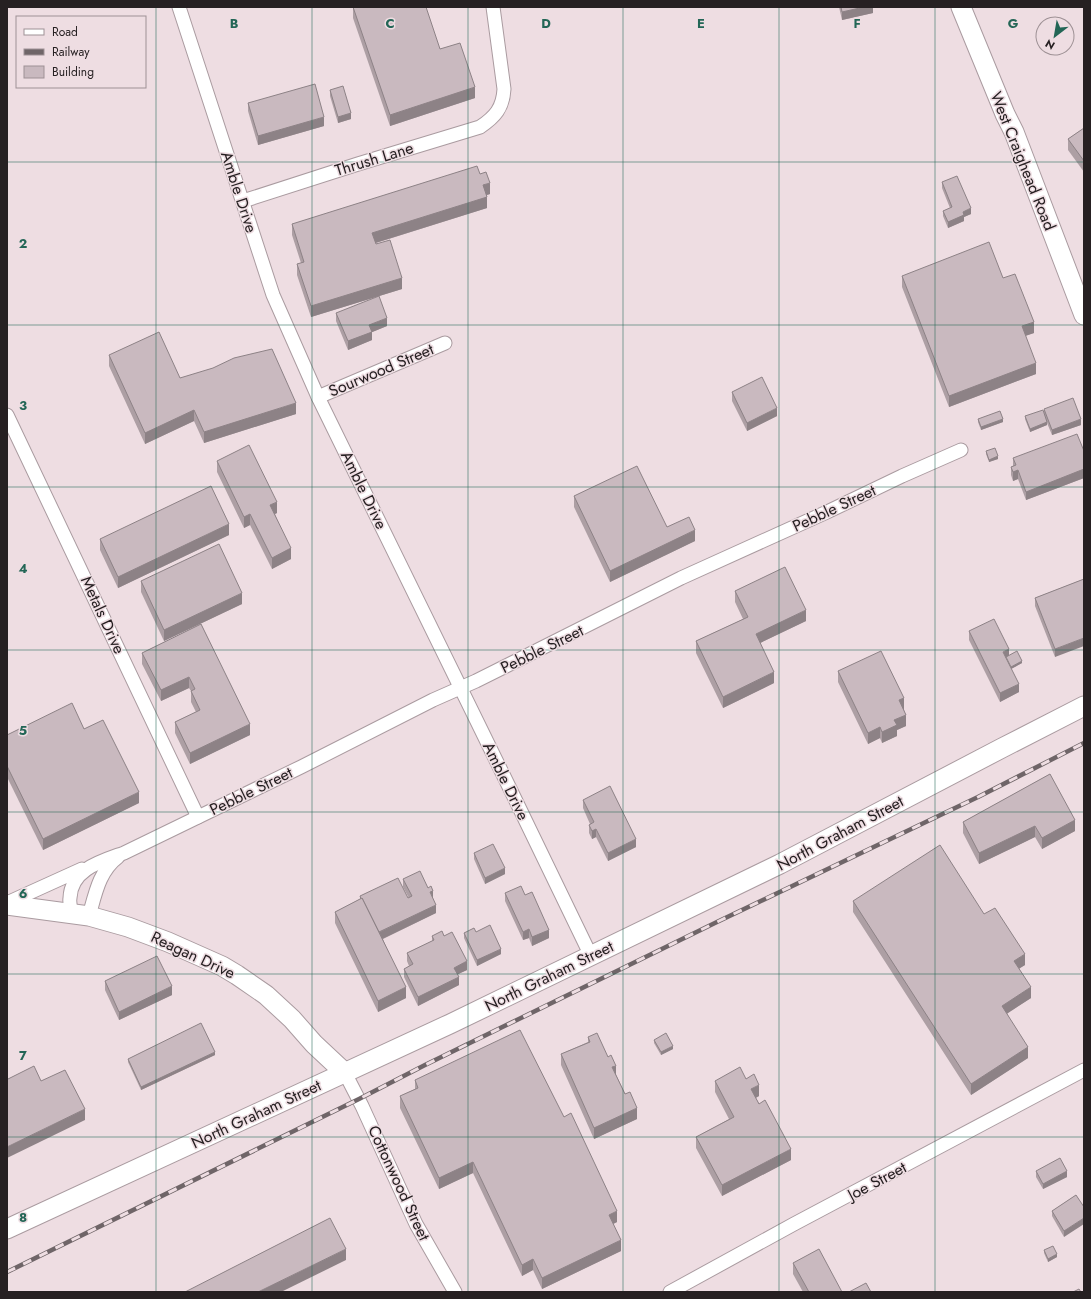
<svg xmlns="http://www.w3.org/2000/svg" width="1091" height="1299" font-family="Jost,sans-serif">
<rect width="100%" height="100%" fill="#eedde2"/>
<g fill="none" stroke-linecap="round" stroke-linejoin="round">
<defs>
<g id="street">
<path d="M179,7L273,295L318,397L517,803L591,956"/>
<path d="M243,201L358,164L480,127C495,117 503,108 504,89L493,7"/>
<path d="M318,397L445,343"/>
<path d="M7,415L198,817"/>
<path d="M7,903L82,869"/>
<path d="M72,914C71,909 69,903 70,898C71,869 102,861 124,853L301,767L433,700L476,681L518,660L681,578L827,512L902,476L961,450"/>
<path d="M89,916C95,895 99,871 118,857"/>
<path d="M345,1073L362,1106L416,1224L455,1292"/>
<path d="M670,1292L794,1224L1084,1070"/>
</g>
<g id="secondary">
<path d="M961,7L1005,114L1014,132L1084,315"/>
<path d="M7,905L89,916L128,927L168,942L222,966L237,975L266,995L292,1019L314,1044L345,1073"/>
<path d="M7,1229L450,1024L780,864L1002,748L1084,706"/>
</g>
</defs>
<use href="#street" stroke="#aa9ba0" stroke-width="15"/>
<use href="#secondary" stroke="#aa9ba0" stroke-width="21"/>
<use href="#street" stroke="#fff" stroke-width="13"/>
<use href="#secondary" stroke="#fff" stroke-width="19"/>
<defs>
<path id="rail" d="M7,1272L359,1099L425,1065L719,921L978,797L1084,743"/>
</defs>
<use href="#rail" stroke="#6f6568" stroke-width="4.5"/>
<use href="#rail" stroke="#eedde2" stroke-width="3" stroke-dasharray="9" stroke-linecap="butt"/>
</g>
<g fill="#ad9fa4">
<path d="M353,7L440,49L475,98L390,126L353,18Z"/>
<path d="M839,7H873V13L842,20Z"/>
<path d="M330,90L351,119L338,123L330,96Z"/>
<path d="M248,103L324,126L258,145L248,111Z"/>
<path d="M1084,128V172L1068,150V139Z"/>
<path d="M480,174L490,194L487,195V208L376,243L402,289L311,317L297,275V264L301,263L292,235V224Z"/>
<path d="M942,182L971,214L964,217V221L948,228L943,216V211L950,208L942,188Z"/>
<path d="M902,276L1003,278L1034,333L1025,336L1036,374L949,407L902,287Z"/>
<path d="M336,313L387,326L372,332V340L348,350L336,321Z"/>
<path d="M109,355L180,378L296,414L204,443L194,421L145,444L109,366Z"/>
<path d="M732,392L777,416L747,431L732,401Z"/>
<path d="M1044,409L1081,425L1052,435L1047,423V425L1030,432L1025,419V416L1044,414Z"/>
<path d="M978,419L1003,422L981,430L978,422Z"/>
<path d="M986,451L998,459L989,462L986,454Z"/>
<path d="M1084,451V478L1026,500L1018,479L1013,481L1011,475V467L1013,466V458Z"/>
<path d="M217,461L277,513L275,514L291,559L272,569L250,525L244,528L217,472Z"/>
<path d="M574,496L667,527L695,541L610,582L574,507Z"/>
<path d="M229,535L118,588L100,550V539Z"/>
<path d="M1084,579L1055,657L1035,606V598Z"/>
<path d="M141,581L242,604L164,641L141,592Z"/>
<path d="M735,591L806,621L760,643L774,683L723,708L696,653V641L743,619L735,602Z"/>
<path d="M201,624L250,735L190,764L175,733V722L196,712L191,702V691L189,688L161,701L142,664V653Z"/>
<path d="M969,631L1009,655L1022,663L1011,669L1019,692L1000,702L969,640Z"/>
<path d="M838,671L904,709L906,726L897,730V736L882,743L880,738L868,744L838,682Z"/>
<path d="M84,729L139,803L43,850L7,777V735Z"/>
<path d="M1050,774L1075,831L1042,849L1035,837L979,864L963,833V822Z"/>
<path d="M583,800L636,847L608,861L596,837L592,839L589,833V825L590,824L583,808Z"/>
<path d="M474,853L505,874L485,884L474,859Z"/>
<path d="M403,879L433,899L436,913L383,939L406,998L378,1012L335,923V912L360,899V896L409,898L403,887Z"/>
<path d="M505,893L525,895L549,938L532,946L529,938L523,940L505,901Z"/>
<path d="M853,901L984,914L1025,965L1019,968L1031,998L1007,1013L1028,1058L971,1095L853,912Z"/>
<path d="M476,932L501,954L477,966L464,938V933Z"/>
<path d="M432,936H444L467,970L458,974L459,985L418,1006L404,977V969L409,966L407,961V953L432,941Z"/>
<path d="M105,981L172,995L119,1020L105,990Z"/>
<path d="M588,1037L608,1057L625,1094L637,1119L594,1139L561,1065V1054L588,1042Z"/>
<path d="M654,1040L673,1049L661,1055L654,1043Z"/>
<path d="M215,1055L141,1090L128,1062V1059Z"/>
<path d="M746,1079L759,1096L756,1098L791,1160L722,1196L696,1148V1137L729,1119L715,1092V1081Z"/>
<path d="M415,1080L564,1117L617,1222L613,1224L621,1251L542,1289L533,1270L522,1276L473,1173L439,1189L400,1108V1096L415,1089Z"/>
<path d="M1036,1171L1067,1177L1043,1189L1036,1177Z"/>
<path d="M1076,1195L1064,1237L1052,1216V1211Z"/>
<path d="M1044,1250L1057,1257L1048,1262L1044,1253Z"/>
<path d="M793,1263L842,1292H803L793,1274Z"/>
</g>
<g fill="#8d8286">
<path d="M864,7H873V13L842,20V12Z"/>
<path d="M475,87V98L390,126V115Z"/>
<path d="M351,113V119L338,123V117Z"/>
<path d="M324,117V126L258,145V136Z"/>
<path d="M490,183V194L483,196V185Z"/>
<path d="M487,197V208L372,244V233Z"/>
<path d="M971,208V214L964,217V221L948,228V222L963,212Z"/>
<path d="M402,278V289L311,317V306Z"/>
<path d="M387,318V326L370,333L372,332V340L348,350V341L369,325Z"/>
<path d="M1034,322V333L1022,337V326Z"/>
<path d="M1036,363V374L949,407V396Z"/>
<path d="M296,403V414L204,443V432Z"/>
<path d="M777,408V416L747,431V423Z"/>
<path d="M194,410V421L145,444V433Z"/>
<path d="M1003,419V422L981,430V427Z"/>
<path d="M1081,419V425L1052,435V430Z"/>
<path d="M1047,422V425L1030,432V429Z"/>
<path d="M998,456V459L989,462V460Z"/>
<path d="M1084,469V478L1026,500V492Z"/>
<path d="M1018,470V479L1013,481V472Z"/>
<path d="M277,502V513L270,516V505Z"/>
<path d="M250,514V525L244,528V517Z"/>
<path d="M229,524V535L118,588V577Z"/>
<path d="M695,530V541L610,582V571Z"/>
<path d="M291,548V559L272,569V558Z"/>
<path d="M242,593V604L164,641V630Z"/>
<path d="M806,610V621L756,645V634Z"/>
<path d="M1084,638V646L1055,657V649Z"/>
<path d="M1009,649V658L1006,657V659L1003,652Z"/>
<path d="M1022,661V663L1011,669V667Z"/>
<path d="M774,672V683L723,708V697Z"/>
<path d="M189,677V688L161,701V690Z"/>
<path d="M1019,684V692L1000,702V693Z"/>
<path d="M904,698V709L899,711V700Z"/>
<path d="M906,715V726L897,730V736L882,743V732L894,720Z"/>
<path d="M250,724V735L190,764V753Z"/>
<path d="M880,727V738L868,744V733Z"/>
<path d="M139,792V803L43,850V839Z"/>
<path d="M1075,820V831L1042,849V838Z"/>
<path d="M1035,826V837L979,864V853Z"/>
<path d="M596,829V837L592,839V831Z"/>
<path d="M636,839V847L608,861V853Z"/>
<path d="M505,868V874L485,884V878Z"/>
<path d="M433,891V899L430,892Z"/>
<path d="M436,905V913L378,941V933Z"/>
<path d="M529,929V938L523,940V932Z"/>
<path d="M549,930V938L532,946V937Z"/>
<path d="M501,949V954L477,966V960Z"/>
<path d="M1025,954V965L1014,972V961Z"/>
<path d="M467,961V970L454,976V968Z"/>
<path d="M459,977V985L418,1006V997Z"/>
<path d="M172,986V995L119,1020V1012Z"/>
<path d="M406,987V998L378,1012V1001Z"/>
<path d="M1031,987V998L1002,1017V1006Z"/>
<path d="M673,1046V1049L661,1055V1052Z"/>
<path d="M1028,1047V1058L971,1095V1084Z"/>
<path d="M215,1052V1055L141,1090V1087Z"/>
<path d="M616,1066V1077L612,1067Z"/>
<path d="M759,1085V1096L751,1100V1089Z"/>
<path d="M637,1108V1119L594,1139V1128Z"/>
<path d="M85,1109V1120L7,1158V1147Z"/>
<path d="M791,1149V1160L722,1196V1185Z"/>
<path d="M473,1162V1173L439,1189V1178Z"/>
<path d="M1067,1171V1177L1043,1189V1184Z"/>
<path d="M617,1211V1222L609,1226V1215Z"/>
<path d="M1084,1218V1224L1064,1237V1231Z"/>
<path d="M621,1240V1251L542,1289V1278Z"/>
<path d="M346,1249V1260L281,1292H258Z"/>
<path d="M1057,1254V1257L1048,1262V1259Z"/>
<path d="M533,1259V1270L522,1276V1265Z"/>
</g>
<g fill="#c9b9bf" stroke="#8d8286">
<path d="M353,7H426L440,49L460,43L475,87L390,115Z"/>
<path d="M841,7H864L842,12Z"/>
<path d="M315,84L324,117L258,136L248,103Z"/>
<path d="M343,86L351,113L338,117L330,90Z"/>
<path d="M1084,128V161L1068,139Z"/>
<path d="M477,166L480,174L486,172L490,183L483,185L487,197L372,233L376,244L390,240L402,278L311,306L297,264L304,262L292,224Z"/>
<path d="M957,176L971,208L963,212L964,215L948,222L943,211L952,207L942,182Z"/>
<path d="M989,242L1003,278L1015,274L1034,322L1022,326L1036,363L949,396L902,276Z"/>
<path d="M379,296L387,318L369,325L372,332L348,341L336,313Z"/>
<path d="M159,332L180,378L213,368L234,358L272,349L296,403L204,432L194,410L145,433L109,355Z"/>
<path d="M762,377L777,408L747,423L732,392Z"/>
<path d="M1073,398L1081,419L1052,430L1044,409Z"/>
<path d="M1043,410L1047,422L1030,429L1025,416Z"/>
<path d="M1000,411L1003,419L981,427L978,419Z"/>
<path d="M1077,434L1084,451V469L1026,492L1018,470L1013,472L1011,467L1016,465L1013,458Z"/>
<path d="M249,445L277,502L270,505L291,548L272,558L250,514L244,517L217,461Z"/>
<path d="M995,448L998,456L989,460L986,451Z"/>
<path d="M637,466L667,527L689,517L695,530L610,571L574,496Z"/>
<path d="M211,486L229,524L118,577L100,539Z"/>
<path d="M219,544L242,593L164,630L141,581Z"/>
<path d="M785,567L806,610L756,634L774,672L723,697L696,641L748,617L735,591Z"/>
<path d="M1084,579V638L1055,649L1035,598Z"/>
<path d="M994,619L1009,649L1003,652L1019,684L1000,693L969,631Z"/>
<path d="M201,624L250,724L190,753L175,722L200,710L191,691L195,689L189,677L161,690L142,653Z"/>
<path d="M881,651L904,698L899,700L906,715L894,720L897,725L882,732L880,727L868,733L838,671Z"/>
<path d="M1017,651L1022,661L1011,667L1006,657Z"/>
<path d="M72,703L84,729L103,720L139,792L43,839L7,766V735Z"/>
<path d="M1050,774L1075,820L1042,838L1035,826L979,853L963,822Z"/>
<path d="M610,786L636,839L608,853L596,829L592,831L589,825L594,822L583,800Z"/>
<path d="M493,844L505,868L485,878L474,853Z"/>
<path d="M940,845L984,914L995,908L1025,954L1014,961L1031,987L1002,1006L1028,1047L971,1084L853,901Z"/>
<path d="M420,871L428,888L431,886L433,891L430,892L436,905L379,932L362,898L361,899L360,896L398,878L408,898L412,896L403,879Z"/>
<path d="M521,886L525,895L532,892L549,930L532,937L529,929L523,932L505,893Z"/>
<path d="M362,898L406,987L378,1001L335,912Z"/>
<path d="M490,925L501,949L477,960L464,933L474,928L476,932Z"/>
<path d="M442,931L444,936L452,932L467,961L454,968L459,977L418,997L404,969L413,964L407,953L434,940L432,936Z"/>
<path d="M157,956L172,986L119,1012L105,981Z"/>
<path d="M201,1023L215,1052L141,1087L128,1059Z"/>
<path d="M520,1030L564,1117L571,1113L617,1211L609,1215L621,1240L542,1278L533,1259L522,1265L473,1162L439,1178L400,1096L418,1088L415,1080Z"/>
<path d="M597,1033L608,1057L611,1055L616,1066L612,1067L625,1094L630,1092L637,1108L594,1128L561,1054L590,1042L588,1037Z"/>
<path d="M666,1033L673,1046L661,1052L654,1040Z"/>
<path d="M34,1066L41,1081L65,1070L85,1109L7,1147V1078L8,1079Z"/>
<path d="M740,1067L746,1079L754,1074L759,1085L751,1089L759,1104L765,1100L791,1149L722,1185L696,1137L734,1117L715,1081Z"/>
<path d="M1060,1158L1067,1171L1043,1184L1036,1171Z"/>
<path d="M1076,1195L1084,1207V1218L1064,1231L1052,1211Z"/>
<path d="M330,1218L346,1249L258,1292H185Z"/>
<path d="M1053,1246L1057,1254L1048,1259L1044,1250Z"/>
<path d="M819,1249L842,1292H809L793,1263Z"/>
<path d="M866,1283L871,1292H849Z"/>
<path d="M1079,1289L1081,1292H1073Z"/>
</g>
<path fill="none" stroke="#236656" stroke-width="1" stroke-opacity="0.55" d="M156,7V1292M312,7V1292M468,7V1292M623,7V1292M779,7V1292M935,7V1292M7,162H1084M7,325H1084M7,487H1084M7,650H1084M7,812H1084M7,974H1084M7,1137H1084"/>
<g text-anchor="middle" dominant-baseline="central" stroke-width="3" stroke-linejoin="round" paint-order="stroke">
<g font-size="16" fill="#262022" stroke="#eedde2">
<text transform="translate(374 159) rotate(-17)">Thrush Lane</text>
<text transform="translate(1023 161) rotate(68)">West Craighead Road</text>
<text transform="translate(239 192) rotate(72)">Amble Drive</text>
<text transform="translate(381 370) rotate(-23)">Sourwood Street</text>
<text transform="translate(364 490) rotate(64)">Amble Drive</text>
<text transform="translate(834 508) rotate(-25)">Pebble Street</text>
<text transform="translate(103 615) rotate(65)">Metals Drive</text>
<text transform="translate(542 649) rotate(-26)">Pebble Street</text>
<text transform="translate(506 781) rotate(64)">Amble Drive</text>
<text transform="translate(251 791) rotate(-26)">Pebble Street</text>
<text transform="translate(840 833) rotate(-28)">North Graham Street</text>
<text transform="translate(193 955) rotate(25)">Reagan Drive</text>
<text transform="translate(549 976) rotate(-26)">North Graham Street</text>
<text transform="translate(256 1114) rotate(-25)">North Graham Street</text>
<text transform="translate(877 1181) rotate(-28)">Joe Street</text>
<text transform="translate(399 1183) rotate(65)">Cottonwood Street</text>
</g>
</g>
<g font-size="13" text-anchor="middle" font-weight="bold" fill="#236656" stroke="#eedde2" stroke-width="3" stroke-linejoin="round" paint-order="stroke">
<text x="234" y="28">B</text>
<text x="390" y="28">C</text>
<text x="546" y="28">D</text>
<text x="701" y="28">E</text>
<text x="857" y="28">F</text>
<text x="1013" y="28">G</text>
<text x="23" y="248">2</text>
<text x="23" y="410">3</text>
<text x="23" y="573">4</text>
<text x="23" y="735">5</text>
<text x="23" y="898">6</text>
<text x="23" y="1060">7</text>
<text x="23" y="1222">8</text>
</g>
<rect width="1091" height="1299" fill="none" stroke="#262022" stroke-width="16"/>
<rect x="16" y="16" width="130" height="72" fill="#eedde2" stroke="#9e9195"/>
<rect x="24" y="29" width="20" height="6" fill="#ffffff" stroke="#9e9195"/>
<text x="52" y="36" font-size="12" fill="#262022">Road</text>
<rect x="24" y="49" width="20" height="6" fill="#6f6568" stroke="#9e9195"/>
<text x="52" y="56" font-size="12" fill="#262022">Railway</text>
<rect x="24" y="66" width="20" height="12" fill="#c9b9bf" stroke="#9e9195"/>
<text x="52" y="76" font-size="12" fill="#262022">Building</text>
<g transform="translate(1055 36) rotate(211)"><circle r="19" fill="#eedde2" stroke="#9e9195"/>
<path d="M0-3L7 15L0 10L-7 15Z" fill="#236656"/>
<text y="-6" font-size="11" font-weight="bold" text-anchor="middle" fill="#262022">N</text>
</g>
</svg>
